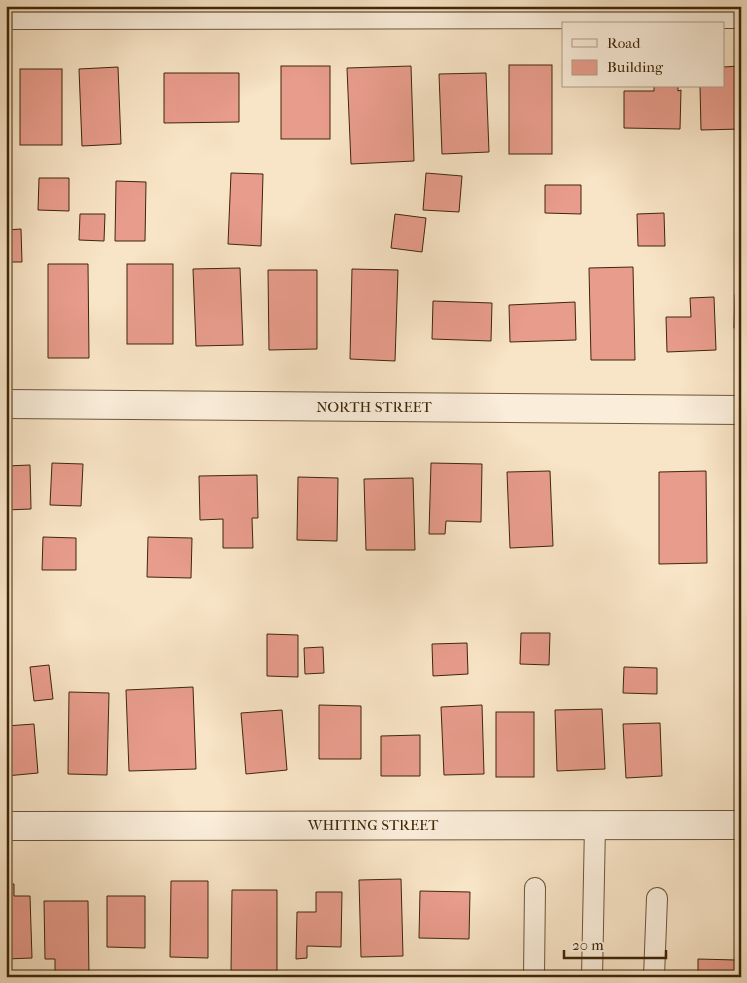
<svg xmlns="http://www.w3.org/2000/svg" width="747" height="983" font-family="'IM FELL French Canon',serif">
<rect width="100%" height="100%" fill="#f8e4c6"/>
<filter id="stains"><feTurbulence type="fractalNoise" baseFrequency=".004" numOctaves="4"/><feColorMatrix values="0 0 0 0 .2 0 0 0 0 .09 0 0 0 0 .02 0 0 0 .5 -.17"/></filter>
<radialGradient id="worn" r=".72"><stop offset=".6" stop-color="#630" stop-opacity="0"/><stop offset="1" stop-color="#630" stop-opacity=".3"/></radialGradient>
<g fill="#e89c8c" stroke="#3e2709">
<rect x="509" y="65" width="43" height="89"/>
<rect x="281" y="66" width="49" height="73"/>
<path d="M411,66L414,161L351,164L347,68Z"/>
<path d="M741,66V129L701,130L700,86H723V67Z"/>
<path d="M118,67L121,144L82,146L79,69Z"/>
<rect x="20" y="69" width="42" height="76"/>
<path d="M164,73H239V122L164,123Z"/>
<path d="M486,73L489,152L442,154L439,74Z"/>
<path d="M654,86H678V91L681,90L680,129L624,128V91H654Z"/>
<path d="M231,173L263,174L261,246L228,244Z"/>
<path d="M426,173L462,176L459,212L423,210Z"/>
<path d="M39,178H69V211L38,210Z"/>
<path d="M116,181L146,182L145,241H115Z"/>
<path d="M545,185H581V214L545,213Z"/>
<path d="M664,213L665,246H638L637,214Z"/>
<path d="M80,214H105L104,241L79,240Z"/>
<path d="M395,214L426,218L422,252L391,248Z"/>
<path d="M21,229L22,262H6V230Z"/>
<path d="M48,264H88L89,358H48Z"/>
<rect x="127" y="264" width="46" height="80"/>
<path d="M633,267L635,360H591L589,268Z"/>
<path d="M240,268L243,345L196,346L193,269Z"/>
<path d="M352,269L398,270L395,361L350,359Z"/>
<path d="M268,270H317V349L269,350Z"/>
<path d="M735,294L741,295V328H734Z"/>
<path d="M714,297L716,350L667,352L666,317H691L690,298Z"/>
<path d="M433,301L492,303L491,341L432,339Z"/>
<path d="M575,302L576,340L510,342L509,305Z"/>
<path d="M6,303H9L8,347H6Z"/>
<path d="M52,463L83,464L81,506L50,505Z"/>
<path d="M431,463L482,464L481,522L446,521L445,534H429Z"/>
<path d="M30,465L31,509L6,510V466Z"/>
<path d="M550,471L553,546L510,548L507,472Z"/>
<path d="M706,471L707,563L659,564V472Z"/>
<path d="M257,475L258,518H252L253,548H223V519L200,520L199,476Z"/>
<path d="M298,477L338,478L337,541L297,540Z"/>
<path d="M413,478L415,550H366L364,479Z"/>
<path d="M43,537L76,538V570H42Z"/>
<path d="M148,537L192,538L191,578L147,577Z"/>
<path d="M521,633H550L549,665L520,664Z"/>
<path d="M267,634L298,635V677L267,676Z"/>
<path d="M467,643L468,674L433,676L432,644Z"/>
<path d="M323,647L324,673L305,674L304,648Z"/>
<path d="M49,665L53,699L34,701L30,667Z"/>
<path d="M624,667L657,668V694L623,693Z"/>
<path d="M193,687L196,769L129,771L126,690Z"/>
<path d="M69,692L109,693L107,775L68,774Z"/>
<path d="M319,705L361,706V759H319Z"/>
<path d="M482,705L484,774L444,775L441,707Z"/>
<path d="M602,709L605,769L557,771L555,710Z"/>
<path d="M282,710L287,770L246,774L241,713Z"/>
<rect x="496" y="712" width="38" height="65"/>
<path d="M660,723L662,776L626,778L623,724Z"/>
<path d="M34,724L38,773L6,776V726Z"/>
<path d="M420,735V776H381V736Z"/>
<path d="M401,879L403,956L361,957L359,880Z"/>
<path d="M171,881H208V958L170,957Z"/>
<path d="M6,884H14V896H30L32,958L6,959Z"/>
<path d="M232,890H277V971H231Z"/>
<path d="M420,891L470,892L469,939L419,938Z"/>
<path d="M316,892H342L341,947L307,946V958L296,959L297,912H316Z"/>
<path d="M107,896H145V948L107,947Z"/>
<path d="M44,901H88L89,977H55V959H45Z"/>
<path d="M698,959L736,960L735,977H698Z"/>
</g>
<g fill="none" stroke-linecap="round" stroke-linejoin="round">
<defs>
<g id="service">
<path d="M534,977L535,888"/>
<path d="M592,977L595,825"/>
<path d="M654,977L657,898"/>
</g>
<g id="minor">
<path d="M6,15L741,14"/>
<path d="M6,404L741,410"/>
<path d="M6,826L741,825"/>
</g>
</defs>
<use href="#service" stroke="#6c5638" stroke-width="22"/>
<use href="#minor" stroke="#6c5638" stroke-width="30"/>
<use href="#service" stroke="#faedda" stroke-width="20"/>
<use href="#minor" stroke="#faedda" stroke-width="28"/>
</g>
<g text-anchor="middle" dominant-baseline="central" stroke-width="5" stroke-linejoin="round" paint-order="stroke">
<g font-size="15" fill="#3e2709" stroke="#faedda">
<text x="374" y="407">NORTH STREET</text>
<text x="373" y="825">WHITING STREET</text>
</g>
</g>
<rect width="747" height="983" fill="none" stroke="#f8e4c6" stroke-width="25"/>
<rect x="8" y="8" width="732" height="968" fill="none" stroke="#3e2709" stroke-width="2.5"/>
<rect x="12" y="12" width="722" height="958" fill="none" stroke="#3e2709"/>
<rect x="562" y="22" width="162" height="65" fill="#faedda" stroke="#af9e86"/>
<rect x="572" y="39" width="25" height="8" fill="#faedda" stroke="#af9e86"/>
<text x="607" y="48" font-size="15" fill="#3e2709">Road</text>
<rect x="572" y="60" width="25" height="15" fill="#e89c8c" stroke="#af9e86"/>
<text x="607" y="72" font-size="15" fill="#3e2709">Building</text>
<path d="M564 950v8h102v-8" fill="none" stroke="#3e2709" stroke-width="2.5"/>
<text x="572" y="950" font-size="15" fill="#3e2709" stroke="#faedda" stroke-width="4" paint-order="stroke">20 m</text>
<rect width="100%" height="100%" filter="url(#stains)"/>
<rect width="100%" height="100%" fill="url(#worn)"/>
</svg>
